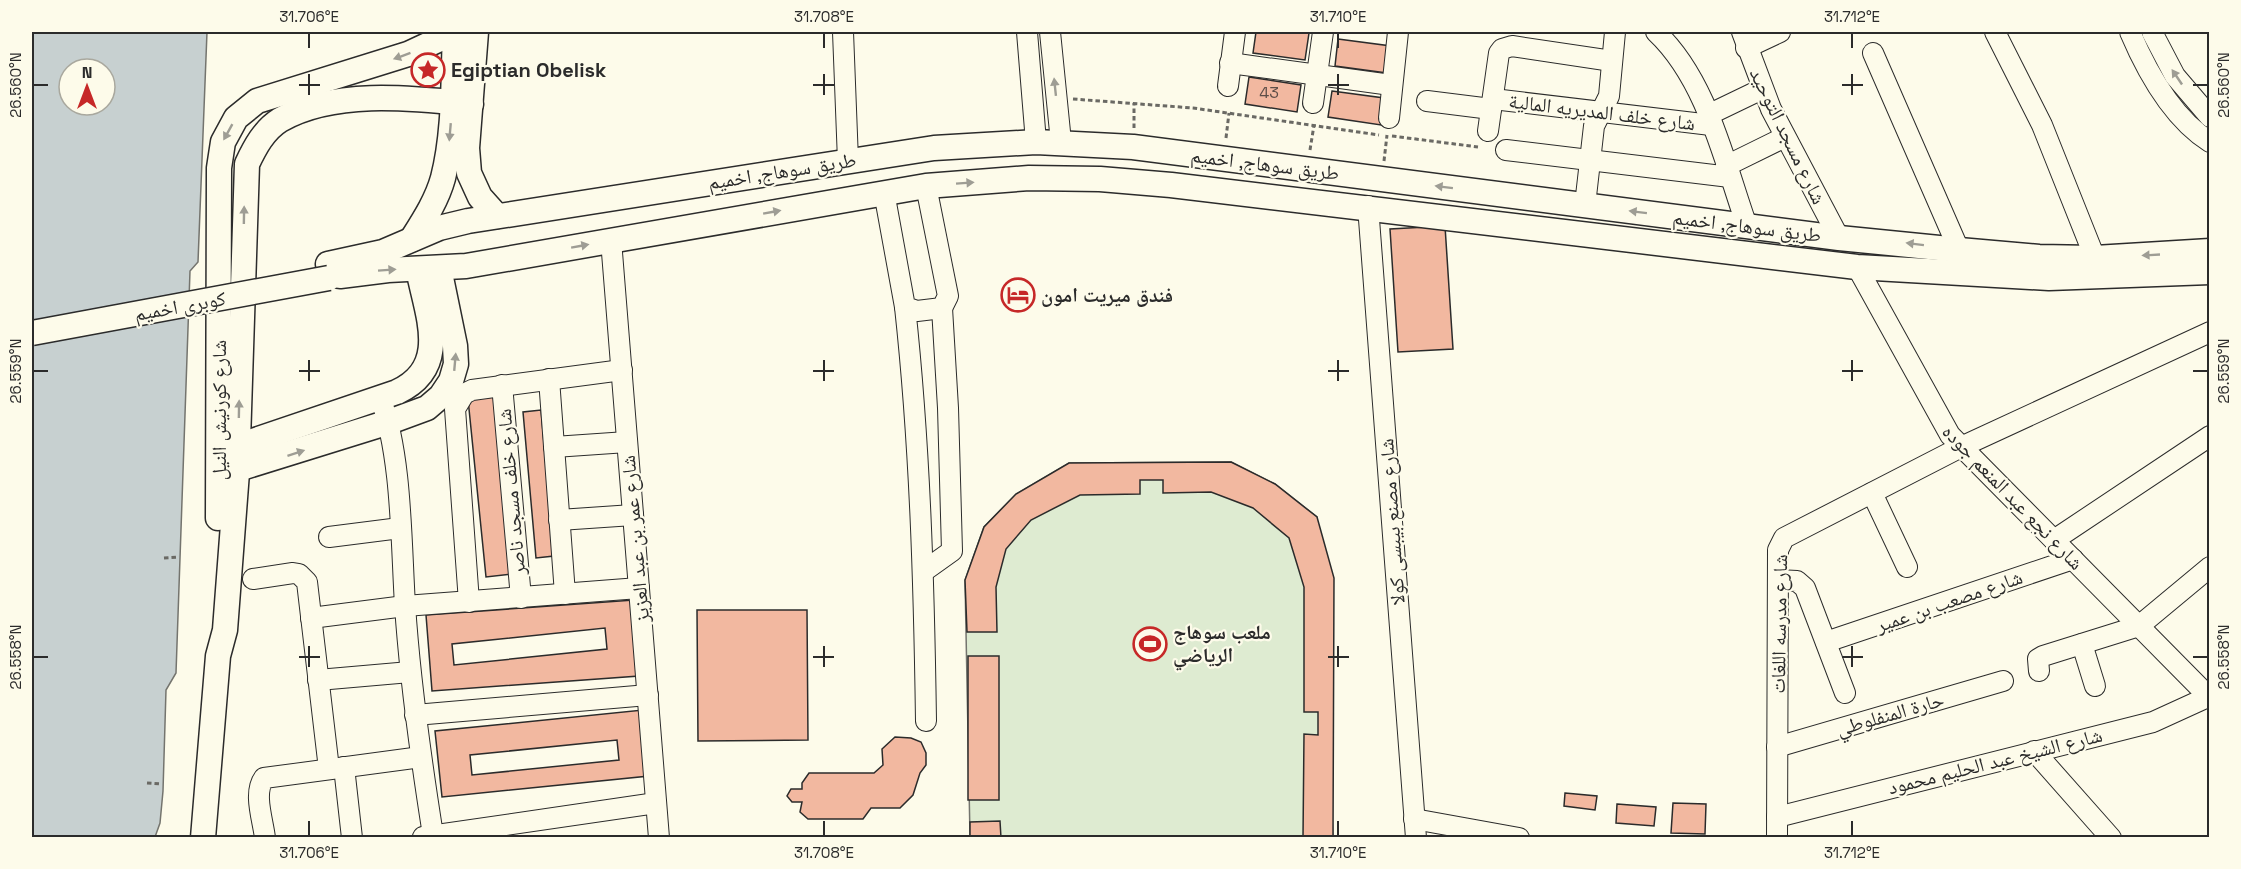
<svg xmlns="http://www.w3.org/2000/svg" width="2241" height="869" font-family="'Space Grotesk','Noto Naskh Arabic',sans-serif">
<rect width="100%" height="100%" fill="#fdfbea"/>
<path fill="#deebd1" stroke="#74746e" stroke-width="1.5" d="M1231,462L1275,484L1317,517L1333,837H970L965,580L984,527L1016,494L1069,463Z"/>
<path fill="#c7d0d0" stroke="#74746e" stroke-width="1.5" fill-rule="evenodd" d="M32,32H207L198,262L190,271L176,673L166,690L163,791L160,823L155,837H32ZM69,69H105V105H69Z"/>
<g fill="#f2b8a0" stroke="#2b2b2b" stroke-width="1.5" fill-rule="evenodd">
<path d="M1256,32L1309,33L1305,60L1253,53Z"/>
<path d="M1338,39L1391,46L1387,73L1335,66Z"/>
<path d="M1249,77L1301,85L1297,112L1245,104Z"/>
<path d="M1332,91L1384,98L1381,125L1328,117Z"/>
<path d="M1445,226L1453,349L1398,352L1390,229Z"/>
<path d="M495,397L512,574L486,577L468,399Z"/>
<path d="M541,410L554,556L536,558L523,412Z"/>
<path d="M1231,462L1275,484L1317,517L1334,578L1333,838H1303L1304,734L1318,735V712H1304V587L1289,538L1253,508L1211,492L1163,493V480H1140V494L1080,495L1031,520L1006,549L996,587L997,632H967L965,580L984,527L1016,494L1069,463Z"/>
<path d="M634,600L639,676L432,691L426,615ZM605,628L607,649L454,665L452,644Z"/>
<path d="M697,610H807L808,740L698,741Z"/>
<rect x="968" y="656" width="31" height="144"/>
<path d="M643,710L649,776L442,797L435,731ZM617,740L619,760L472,775L470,755Z"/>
<path d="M895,737L911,738L921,742L926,753V765L920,773L913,795L900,808H871L863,819H808L800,812L802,802H792L787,796L791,789H802V783L809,773H874L883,765L882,749Z"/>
<path d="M1565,793L1597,796L1595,810L1564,806Z"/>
<path d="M1673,803L1706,804L1705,834L1671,833Z"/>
<path d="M1617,804L1656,807L1654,826L1616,823Z"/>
<path d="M1000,821L1001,838H970V822Z"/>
</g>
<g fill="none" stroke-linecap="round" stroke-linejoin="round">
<defs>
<g id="minor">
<path d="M843,32L848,161"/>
<path d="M1027,32L1036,142"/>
<path d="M1050,32L1061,142"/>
<path d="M1656,32C1707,80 1724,161 1747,226"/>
<path d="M1742,32L1771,109L1839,238"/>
<path d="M1995,32L2042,125L2095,258"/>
<path d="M2130,32C2147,72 2172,118 2210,142"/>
<path d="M2152,32L2175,76L2210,117"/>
<path d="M1746,48L1780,32"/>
<path d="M1873,53L1959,250"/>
<path d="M1230,63L1391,85"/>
<path d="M1228,86L1235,32"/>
<path d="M1493,99L1711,125"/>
<path d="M1427,101L1491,109"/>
<path d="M1313,103L1323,32"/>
<path d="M1708,115L1762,89"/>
<path d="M1389,118L1398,32"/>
<path d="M1488,131L1499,53L1502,49L1512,46L1612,61"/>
<path d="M1506,150L1730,177"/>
<path d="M1726,166L1785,137"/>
<path d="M884,192L905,307L917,311L942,308L948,296L926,186"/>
<path d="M1585,205L1594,126L1609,96L1615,32"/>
<path d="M1368,206L1416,838"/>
<path d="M611,240L659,838"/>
<path d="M1857,267L1950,435L2210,698"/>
<path d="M905,307C920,445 924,582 926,721"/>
<path d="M549,379L565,594"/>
<path d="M502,385L521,598"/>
<path d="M380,397C402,455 401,542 405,605C410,682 421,759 433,835"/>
<path d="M554,447L627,442"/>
<path d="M1872,493L1907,567"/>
<path d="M559,520L633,515"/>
<path d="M329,537L400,528"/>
<path d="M2054,540L2210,436"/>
<path d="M924,571L952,551L948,408L942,308"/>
<path d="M253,579L293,573L299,574L307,582L329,769"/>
<path d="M1778,580L1797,581L1805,588L1845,693"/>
<path d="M469,602L455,409L464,394L472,390L622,370"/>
<path d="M311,618L405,606L639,588"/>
<path d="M1826,642L2073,559"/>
<path d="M2082,644L2095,686"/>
<path d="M2039,671L2038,659L2043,656L2139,626L2210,567"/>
<path d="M318,680L410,672"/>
<path d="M415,715L648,695"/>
<path d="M1777,747L2003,681"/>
<path d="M2034,751L2111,838"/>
<path d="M344,767L352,838"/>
<path d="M1777,817L2153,722L2210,696"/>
<path d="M1414,819L1519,838"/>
<path d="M423,837L656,803"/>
<path d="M265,838C263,820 253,793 264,778L421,757"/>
<path d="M1777,838L1778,550L1784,538L1961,447L2210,332"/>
</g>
<g id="major">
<path d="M476,32L467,148L469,173L480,197L497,216"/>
<path d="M412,239C424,220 437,200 443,178C455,131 453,79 455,32"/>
<path d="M328,264L383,252L439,228L468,221L934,148L1036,142L1133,147L1839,238L1959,250L2039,257L2095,258L2210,251"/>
<path d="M340,276L388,270L466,266L926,186L1029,178L1100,179L1171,185L1857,267L2049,278L2210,272"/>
<path d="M226,450L397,392C451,367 427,315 418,269"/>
<path d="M222,474L389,422L427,408L441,396L451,381L456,364L455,346L439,268"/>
<path d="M218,518L219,168L223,142L236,118L257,101L408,54L455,32"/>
<path d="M203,838L218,656L225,630L237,472L247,164C255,147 264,130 280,120C334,89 412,98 471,104"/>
</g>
</defs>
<use href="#minor" stroke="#2b2b2b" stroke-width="22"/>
<use href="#major" stroke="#2b2b2b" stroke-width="27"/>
<g stroke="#6a6964" stroke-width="3" stroke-dasharray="4.5 3" stroke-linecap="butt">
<path d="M1073,99L1193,108L1379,135"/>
<path d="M1134,128V103"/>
<path d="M1392,136L1478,147"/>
<path d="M1226,138L1229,113"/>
<path d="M1310,150L1314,125"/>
<path d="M1384,161L1387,135"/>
<path d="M164,558L179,557"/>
<path d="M147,783L161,784"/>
</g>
<use href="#minor" stroke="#fdfbea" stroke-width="20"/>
<use href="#major" stroke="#fdfbea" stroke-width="24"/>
<defs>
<path id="major-bridge" d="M32,333L329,278"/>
</defs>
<use href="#major-bridge" stroke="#2b2b2b" stroke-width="27" stroke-linecap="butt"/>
<use href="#major-bridge" stroke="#fdfbea" stroke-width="24"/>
</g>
<defs><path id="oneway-solid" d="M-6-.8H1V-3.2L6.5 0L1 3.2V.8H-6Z" transform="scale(1.5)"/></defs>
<g fill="#9e9d94">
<use href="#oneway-solid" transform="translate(402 56) rotate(160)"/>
<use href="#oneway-solid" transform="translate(2177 77) rotate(-124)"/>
<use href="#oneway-solid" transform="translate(1055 87) rotate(-96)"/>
<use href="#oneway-solid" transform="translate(228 132) rotate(119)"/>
<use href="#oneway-solid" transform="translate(450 132) rotate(95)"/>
<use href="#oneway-solid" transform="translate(965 183) rotate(-4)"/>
<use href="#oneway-solid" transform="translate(1444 187) rotate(-173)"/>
<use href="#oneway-solid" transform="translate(772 212) rotate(-10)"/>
<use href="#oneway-solid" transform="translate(1638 212) rotate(-173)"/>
<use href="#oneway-solid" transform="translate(244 215) rotate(-89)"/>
<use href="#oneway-solid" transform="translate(1915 244) rotate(-173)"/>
<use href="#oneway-solid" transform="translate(580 246) rotate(-10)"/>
<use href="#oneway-solid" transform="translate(2151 255) rotate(177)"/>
<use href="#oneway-solid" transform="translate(387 270) rotate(-4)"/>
<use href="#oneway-solid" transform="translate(455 362) rotate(-85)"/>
<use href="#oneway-solid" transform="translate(239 409) rotate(-89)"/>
<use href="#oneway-solid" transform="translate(296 453) rotate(-18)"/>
</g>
<path fill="none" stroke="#2b2b2b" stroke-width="2" d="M309,33V48M824,33V48M1338,33V48M1852,33V48M309,74V95M824,74V95M1338,74V95M1852,74V95M33,85H48M299,85H320M813,85H834M1328,85H1349M1842,85H1863M2193,85H2208M309,360V381M824,360V381M1338,360V381M1852,360V381M33,371H48M299,371H320M813,371H834M1328,371H1349M1842,371H1863M2193,371H2208M309,646V667M824,646V667M1338,646V667M1852,646V667M33,657H48M299,657H320M813,657H834M1328,657H1349M1842,657H1863M2193,657H2208M309,821V836M824,821V836M1338,821V836M1852,821V836"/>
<defs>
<symbol id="sight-ring" viewBox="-11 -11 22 22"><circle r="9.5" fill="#fdfbea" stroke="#c62828" stroke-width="1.5"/><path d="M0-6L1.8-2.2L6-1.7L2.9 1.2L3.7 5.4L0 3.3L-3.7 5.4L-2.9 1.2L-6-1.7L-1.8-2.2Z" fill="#c62828"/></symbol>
<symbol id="hotel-ring" viewBox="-11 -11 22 22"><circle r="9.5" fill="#fdfbea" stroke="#c62828" stroke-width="1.5"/><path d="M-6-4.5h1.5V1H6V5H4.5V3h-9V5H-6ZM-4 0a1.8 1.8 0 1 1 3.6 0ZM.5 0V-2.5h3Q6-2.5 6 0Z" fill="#c62828"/></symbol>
<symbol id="stadium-ring" viewBox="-11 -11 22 22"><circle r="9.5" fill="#fdfbea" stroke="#c62828" stroke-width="1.5"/><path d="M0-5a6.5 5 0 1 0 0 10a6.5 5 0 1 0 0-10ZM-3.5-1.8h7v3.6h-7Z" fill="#c62828"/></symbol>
</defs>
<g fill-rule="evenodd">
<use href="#sight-ring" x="409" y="51" width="38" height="38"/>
<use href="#hotel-ring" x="999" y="276" width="38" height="38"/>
<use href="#stadium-ring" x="1131" y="625" width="38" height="38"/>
</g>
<g text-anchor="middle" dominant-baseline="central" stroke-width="4.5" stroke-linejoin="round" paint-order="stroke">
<g font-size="16" fill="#5d4e48">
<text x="1269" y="92">43</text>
</g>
<g font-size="20" font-weight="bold" fill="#2b2b2b" stroke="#fdfbea" text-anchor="start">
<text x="451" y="70">Egiptian Obelisk</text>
<text x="1041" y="295">فندق ميريت امون</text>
<text x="1173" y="632">ملعب سوهاج<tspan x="1173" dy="23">الرياضي</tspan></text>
</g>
<g font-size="20" fill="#2b2b2b" stroke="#fdfbea">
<text transform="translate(1602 112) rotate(7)">شارع خلف المديريه المالية</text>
<text transform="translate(1788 136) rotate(64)">شارع مسجد التوحيد</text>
<text transform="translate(1265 164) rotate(7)">طريق سوهاج, اخميم</text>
<text transform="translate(782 171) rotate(-9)">طريق سوهاج, اخميم</text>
<text transform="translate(1747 226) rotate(7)">طريق سوهاج, اخميم</text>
<text transform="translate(180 306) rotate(-10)">كوبرى اخميم</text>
<text transform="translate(219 410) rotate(-90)">شارع كورنيش النيل</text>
<text transform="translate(511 492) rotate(-95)">شارع خلف مسجد ناصر</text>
<text transform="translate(2013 497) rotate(46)">شارع نجع عبد المنعم جوده</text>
<text transform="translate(1392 522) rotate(-94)">شارع مصنع بيبسى كولا</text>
<text transform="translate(635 539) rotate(-95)">شارع عمر بن عبد العزيز</text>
<text transform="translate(1949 601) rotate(-19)">شارع مصعب بن عمير</text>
<text transform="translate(1779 624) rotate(-89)">شارع مدرسه اللغات</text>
<text transform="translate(1890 714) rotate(-16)">حارة المنفلوطي</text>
<text transform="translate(1995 761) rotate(-14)">شارع الشيخ عبد الحليم محمود</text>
</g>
</g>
<rect width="2241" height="869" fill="none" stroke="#fdfbea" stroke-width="66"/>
<g transform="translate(87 87)"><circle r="28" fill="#fdfbea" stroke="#a9a89e" stroke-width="1.5"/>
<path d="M0-4.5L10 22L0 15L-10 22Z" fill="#c62828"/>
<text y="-9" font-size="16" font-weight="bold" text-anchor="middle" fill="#2b2b2b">N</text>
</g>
<rect x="33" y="33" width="2175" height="803" fill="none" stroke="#2b2b2b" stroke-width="2"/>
<g font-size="15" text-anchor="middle" fill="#2b2b2b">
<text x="309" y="22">31.706°E</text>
<text x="824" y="22">31.708°E</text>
<text x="1338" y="22">31.710°E</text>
<text x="1852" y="22">31.712°E</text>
<text transform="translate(16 85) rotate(-90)" y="5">26.560°N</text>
<text transform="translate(2224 85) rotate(-90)" y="5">26.560°N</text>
<text transform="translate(16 371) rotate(-90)" y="5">26.559°N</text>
<text transform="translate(2224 371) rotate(-90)" y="5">26.559°N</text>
<text transform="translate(16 657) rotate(-90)" y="5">26.558°N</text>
<text transform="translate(2224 657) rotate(-90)" y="5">26.558°N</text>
<text x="309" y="858">31.706°E</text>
<text x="824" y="858">31.708°E</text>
<text x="1338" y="858">31.710°E</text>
<text x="1852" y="858">31.712°E</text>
</g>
</svg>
